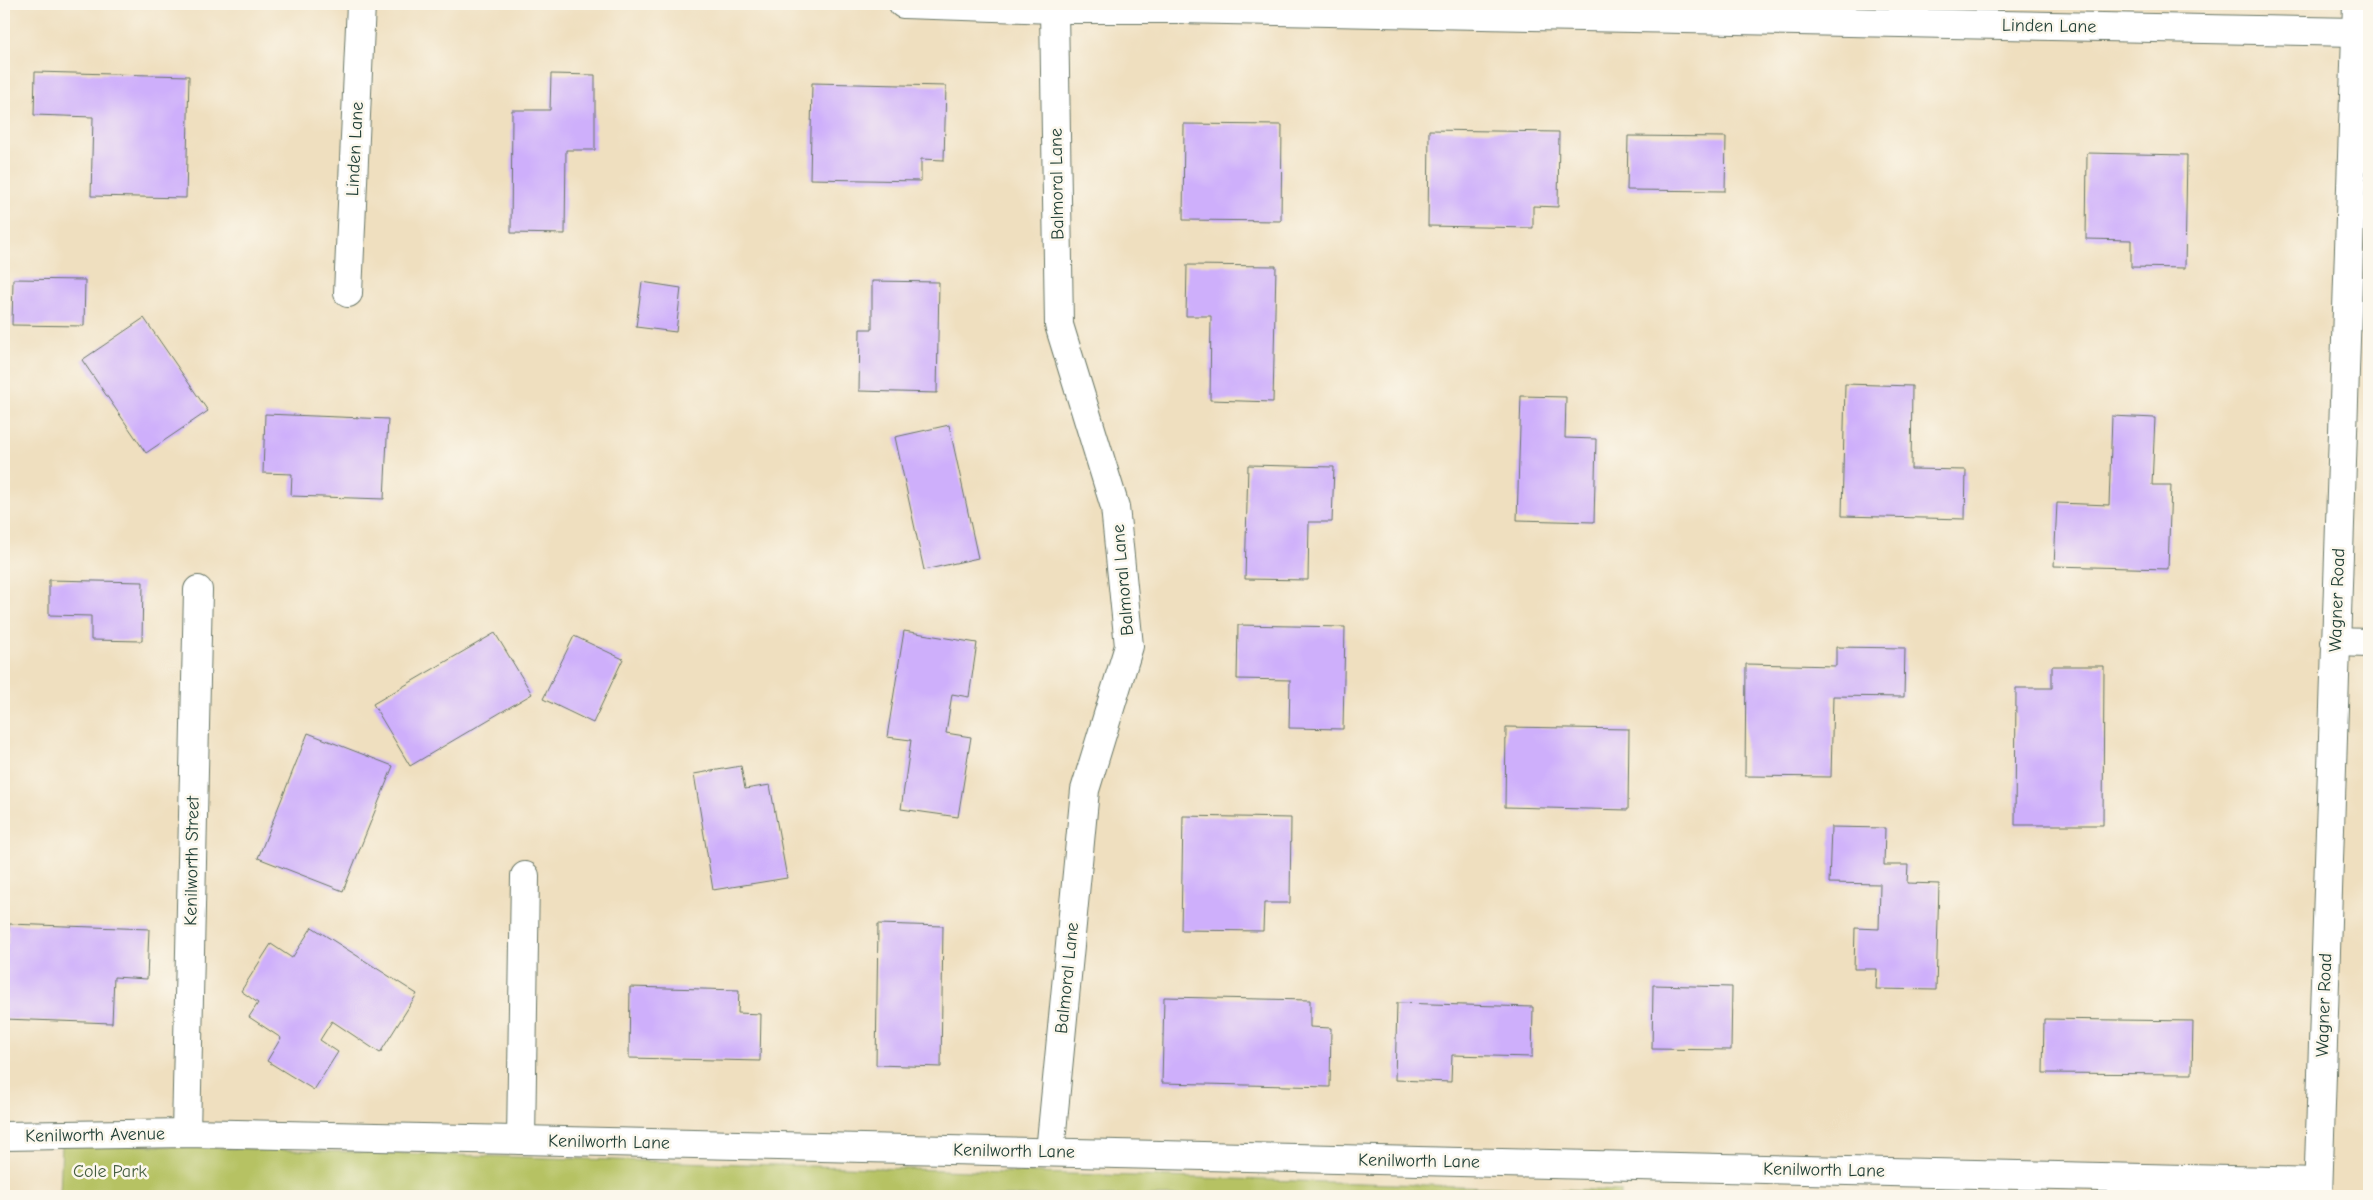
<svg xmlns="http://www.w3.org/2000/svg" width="2373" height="1200" font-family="'Comic Neue',sans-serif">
<rect width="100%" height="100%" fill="#fbf7ec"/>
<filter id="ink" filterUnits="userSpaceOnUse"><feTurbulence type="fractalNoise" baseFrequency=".02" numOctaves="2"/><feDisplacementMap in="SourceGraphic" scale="10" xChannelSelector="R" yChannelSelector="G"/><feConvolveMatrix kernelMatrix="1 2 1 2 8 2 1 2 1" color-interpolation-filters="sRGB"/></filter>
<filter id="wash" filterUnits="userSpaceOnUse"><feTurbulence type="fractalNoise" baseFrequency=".0096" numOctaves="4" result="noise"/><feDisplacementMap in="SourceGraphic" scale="20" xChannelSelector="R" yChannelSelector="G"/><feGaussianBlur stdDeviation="1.12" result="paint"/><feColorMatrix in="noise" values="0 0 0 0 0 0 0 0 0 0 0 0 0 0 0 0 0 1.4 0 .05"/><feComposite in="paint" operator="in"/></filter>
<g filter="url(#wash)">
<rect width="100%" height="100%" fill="#efdfbf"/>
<path fill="#b6c264" stroke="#6a804c" d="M62,1143L1621,1191V1196H60Z"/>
<g id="blocks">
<g fill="#ceaffb">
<path d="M35,72L189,76L186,198L91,196L93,117L34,115Z"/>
<path d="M551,74L595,75V150H566L565,234L511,233L512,110H550Z"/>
<path d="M812,83L946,86L944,160L921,159V181L810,179Z"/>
<path d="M1184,124L1282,125L1281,221L1183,220Z"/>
<path d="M1429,130L1559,132L1558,207L1533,206V228L1428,226Z"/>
<path d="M1628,136L1726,137L1725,191L1627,190Z"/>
<path d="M2087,153L2187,155L2185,268L2131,267V240L2086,239Z"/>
<path d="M1187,265L1276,266L1273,402L1210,400L1211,316H1186Z"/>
<path d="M13,279L85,280L84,326L12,325Z"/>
<path d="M872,281L939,282L937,393L859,391L860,329H872Z"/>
<path d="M642,282L681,288L676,332L636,327Z"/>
<path d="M144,318L208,411L146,453L82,360Z"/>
<path d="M1845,384L1912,386L1911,469L1966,470L1965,519L1842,516Z"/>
<path d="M1521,396L1566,397L1565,438L1596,439L1594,522L1517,520Z"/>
<path d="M265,414L388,419L384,499L291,496L292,474L263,473Z"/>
<path d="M2112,416L2155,418L2152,485H2171L2168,569L2054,566L2057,503L2109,505Z"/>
<path d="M949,425L978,558L924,570L895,437Z"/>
<path d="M1248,465L1334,467L1332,522H1309L1308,580L1245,579Z"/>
<path d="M49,580L143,582L142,641L91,640V616L49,615Z"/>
<path d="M1238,625L1345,627L1343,729L1289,728L1290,680L1237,679Z"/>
<path d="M904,631L977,643L969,697L952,694L946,733L971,737L958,817L901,809L911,740L887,737Z"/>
<path d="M495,633L532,694L410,766L373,704Z"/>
<path d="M574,636L623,659L593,723L543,699Z"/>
<path d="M1836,647L1905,648L1904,697L1833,696L1831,777L1745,776L1746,664L1836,666Z"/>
<path d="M2052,666H2104L2103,825H2015L2016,688H2052Z"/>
<path d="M1506,727L1629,729L1628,810L1505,807Z"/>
<path d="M308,733L393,766L343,891L258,858Z"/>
<path d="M741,766L745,789L770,785L787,878L713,890L694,774Z"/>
<path d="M1183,816L1291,818L1290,903H1264L1263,931L1181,930Z"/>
<path d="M1831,827L1885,828L1884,865H1908L1907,883L1939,884L1936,990L1876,989L1877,969H1854L1855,928L1879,929L1880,884L1829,883Z"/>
<path d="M9,924L149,929L147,979L114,977L112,1023L4,1019V944H8Z"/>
<path d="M878,924L943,926L941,1067L876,1065Z"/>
<path d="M312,927L417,994L380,1053L332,1021L320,1040L338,1052L314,1090L267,1061L281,1038L249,1017L258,1003L241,991L271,944L292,958Z"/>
<path d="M1653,985L1732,987L1731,1050L1652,1049Z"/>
<path d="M630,987L739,990L738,1013L761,1014L760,1061L629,1058Z"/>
<path d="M1164,997L1310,1000V1027L1331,1028L1330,1087L1162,1083Z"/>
<path d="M1397,1003L1533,1007L1532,1057L1452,1055L1451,1082L1395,1080Z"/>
<path d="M2044,1019L2193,1021L2192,1074L2043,1073Z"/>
</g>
</g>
</g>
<g filter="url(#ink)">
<use href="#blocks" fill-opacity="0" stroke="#687665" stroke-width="1"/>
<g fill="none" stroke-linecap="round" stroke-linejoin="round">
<defs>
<g id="minor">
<path d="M903,4L1054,9H1176L2356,32"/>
<path d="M348,293L361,4"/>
<path d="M2335,642L2369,643"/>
<path d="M186,1133L198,590"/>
<path d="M4,1136L186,1133L521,1140L2318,1182"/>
<path d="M521,1140L525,876"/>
<path d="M1050,1152L1085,790L1129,646L1115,507L1059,325L1054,9"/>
<path d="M2318,1196L2357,4"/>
</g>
</defs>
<use href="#minor" stroke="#687665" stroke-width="30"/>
<use href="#minor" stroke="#fff" stroke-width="28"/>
</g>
</g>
<g text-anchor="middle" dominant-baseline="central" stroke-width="5" stroke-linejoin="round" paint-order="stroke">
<g font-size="18" fill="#1f3d34" stroke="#fbf7ec">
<text transform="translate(2049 26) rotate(1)">Linden Lane</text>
<text transform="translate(355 149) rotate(-87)">Linden Lane</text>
<text transform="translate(1057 184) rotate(-91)">Balmoral Lane</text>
<text transform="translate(1123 580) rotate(-95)">Balmoral Lane</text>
<text transform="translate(2337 600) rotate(-88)">Wagner Road</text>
<text transform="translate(192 861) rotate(-89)">Kenilworth Street</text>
<text transform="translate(1067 978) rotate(-84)">Balmoral Lane</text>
<text transform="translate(2324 1005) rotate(-88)">Wagner Road</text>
<text transform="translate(95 1135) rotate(-1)">Kenilworth Avenue</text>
<text transform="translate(609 1142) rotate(1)">Kenilworth Lane</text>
<text transform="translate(1014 1151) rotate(1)">Kenilworth Lane</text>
<text transform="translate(1419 1161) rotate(1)">Kenilworth Lane</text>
<text transform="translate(1824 1170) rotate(1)">Kenilworth Lane</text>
</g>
<g font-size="18" fill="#455e40" stroke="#fbf7ec">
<text x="110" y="1171">Cole Park</text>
</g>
</g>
<rect width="2373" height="1200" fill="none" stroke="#fbf7ec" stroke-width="20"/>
</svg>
